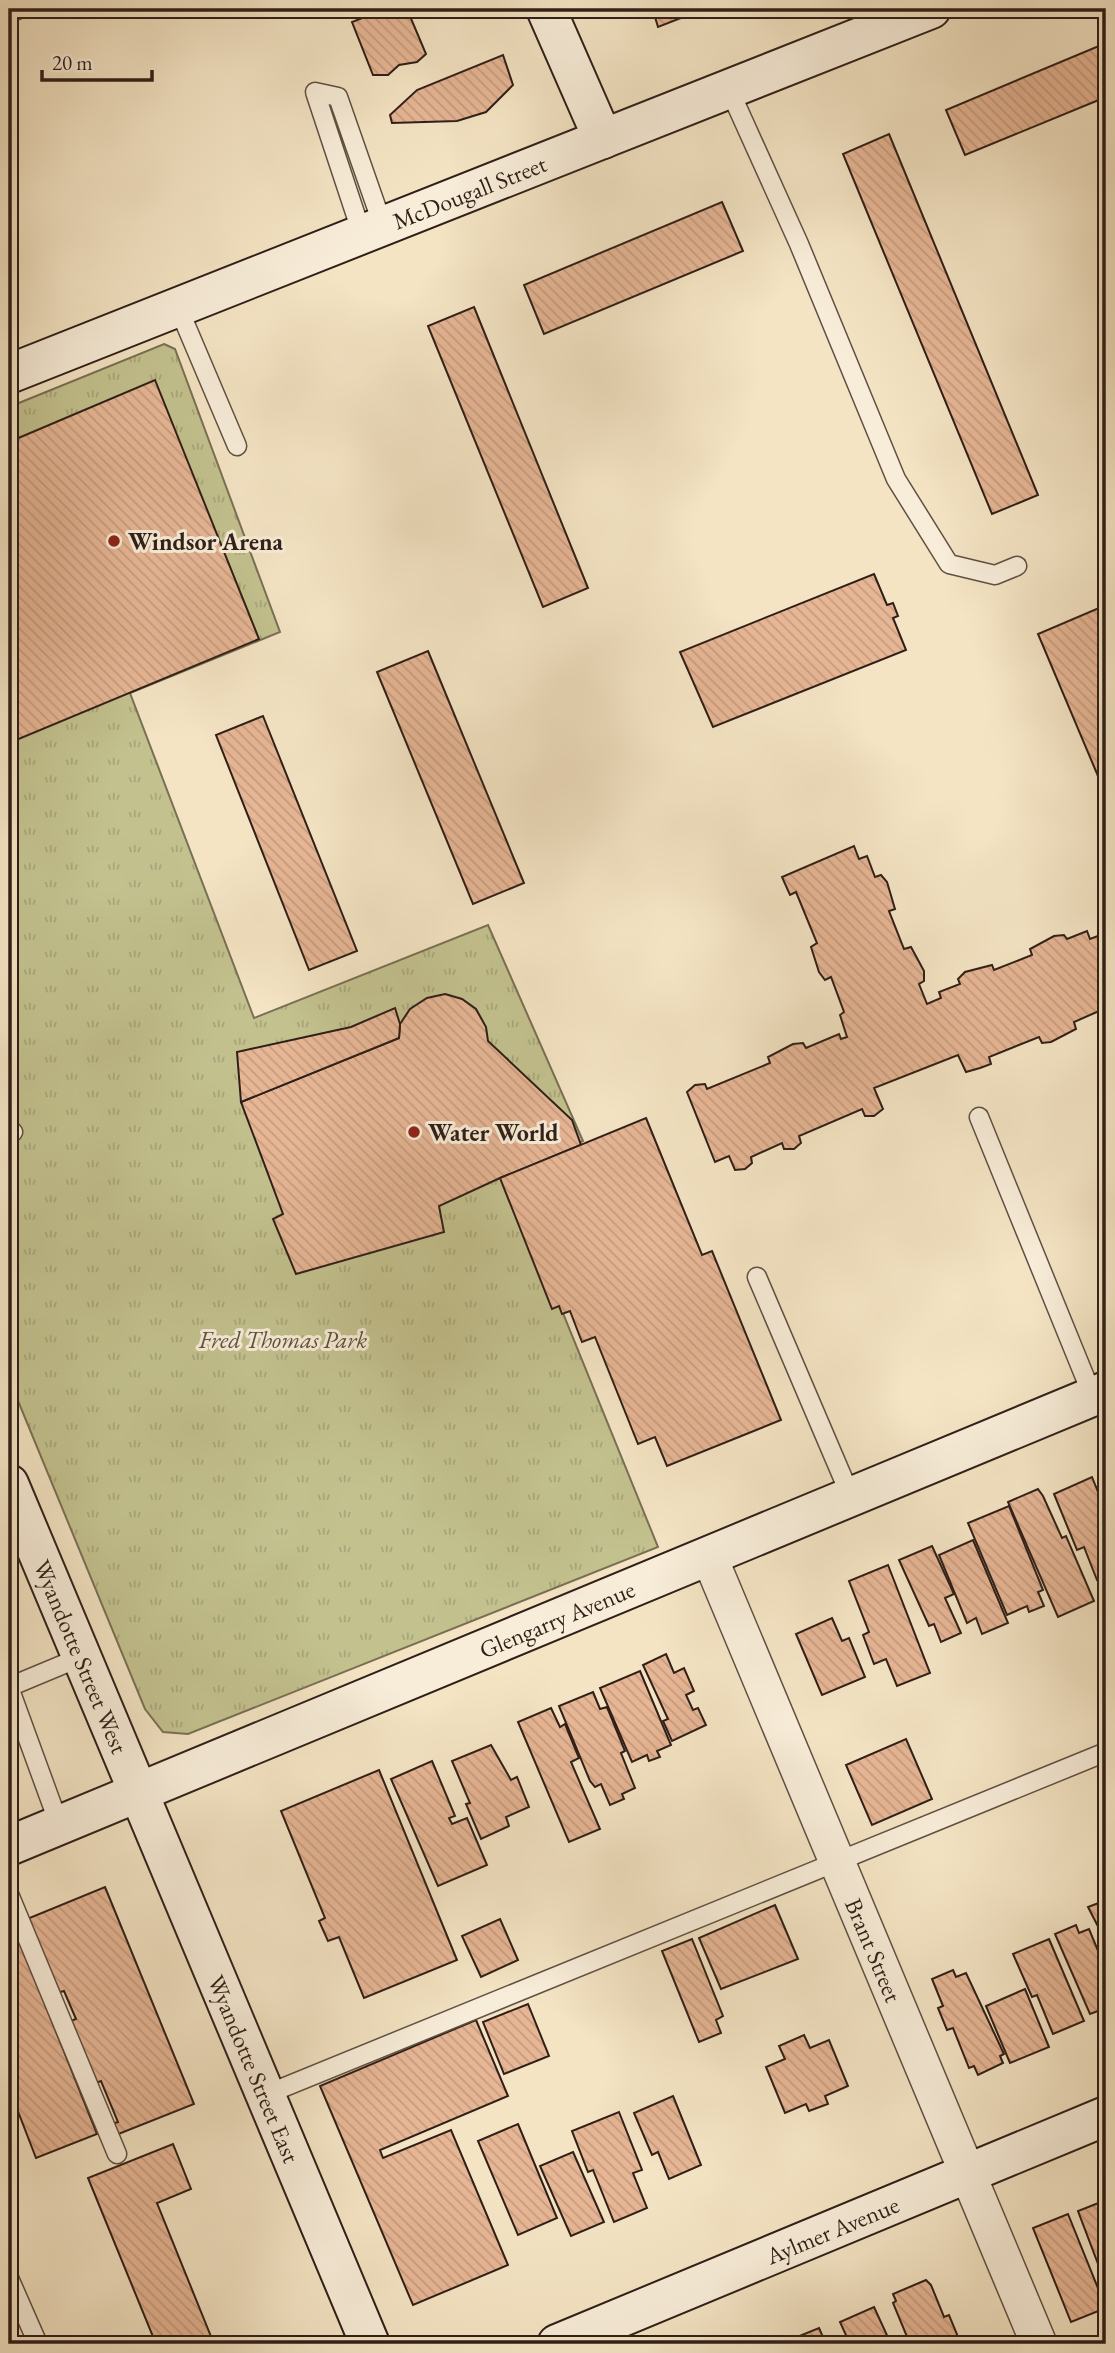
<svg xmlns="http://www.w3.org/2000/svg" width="1115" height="2353" font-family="'EB Garamond',serif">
<defs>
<pattern id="park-tufts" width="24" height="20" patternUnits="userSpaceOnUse" patternTransform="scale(1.75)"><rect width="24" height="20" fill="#c3c28f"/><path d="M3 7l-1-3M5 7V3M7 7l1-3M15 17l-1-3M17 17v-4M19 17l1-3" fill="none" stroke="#a8a67b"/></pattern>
<pattern id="building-back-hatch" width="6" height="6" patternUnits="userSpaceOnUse" patternTransform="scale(1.75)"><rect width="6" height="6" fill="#e7b695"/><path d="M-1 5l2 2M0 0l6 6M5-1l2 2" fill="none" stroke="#c69c80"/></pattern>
</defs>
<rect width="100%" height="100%" fill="#f4e4c4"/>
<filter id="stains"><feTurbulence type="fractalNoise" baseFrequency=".00286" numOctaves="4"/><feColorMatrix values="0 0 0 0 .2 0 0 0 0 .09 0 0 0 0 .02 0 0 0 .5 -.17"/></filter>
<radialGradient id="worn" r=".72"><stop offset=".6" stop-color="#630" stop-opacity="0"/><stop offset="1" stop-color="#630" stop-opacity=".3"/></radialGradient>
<path fill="url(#park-tufts)" stroke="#797054" stroke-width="2" d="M164,344L175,349L280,632L130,693L254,1018L488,925L583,1141L506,1173L658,1547L188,1734L163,1732L145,1709L9,1379V407Z"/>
<g fill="url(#building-back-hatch)" stroke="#2f1f18" stroke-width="2">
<path d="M385,9H407L426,54L417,62L399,65L388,75H373L352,22Z"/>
<path d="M633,9H704L658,27L655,17Z"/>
<path d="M1106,43V97L965,155L946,110Z"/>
<path d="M503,55L513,85L486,112L457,121L392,123L390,115L417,90Z"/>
<path d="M889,134L1038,495L992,514L843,154Z"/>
<path d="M722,202L743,251L544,334L524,285Z"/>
<path d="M474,307L588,588L543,607L428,326Z"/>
<path d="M155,380L259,639L9,743V442Z"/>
<path d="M874,574L887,605L893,603L898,616L893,618L906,650L713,727L680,652Z"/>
<path d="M1106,605V795L1038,634Z"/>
<path d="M428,651L524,883L473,904L377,672Z"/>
<path d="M263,716L357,951L309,970L216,735Z"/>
<path d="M854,846L859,859L867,856L875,877L881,875L887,882L895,909L889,911L904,949L911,947L924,971V981L919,984L927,1004L941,998L939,992L960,984L958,979L965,972L992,965L994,970L1032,955L1030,949L1054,936L1064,935L1067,939L1087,931L1090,939L1103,934L1106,943V1008L1074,1022L1076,1029L1051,1042L1042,1043L1039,1037L989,1057L991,1064L980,1068L966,1072L958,1055L874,1088L883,1109L874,1116H865L862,1109L799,1136L801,1143L794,1149H784L782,1143L751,1157L752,1163L745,1169L735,1170L729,1156L715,1162L687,1092L695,1085L705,1084L707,1089L770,1063L768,1057L793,1044L803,1043L806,1048L839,1034L841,1039L847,1037L840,1015L844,1012L831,977L825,980L819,972L811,947L817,943L796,892L790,895L782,877Z"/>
<path d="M445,994L462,999L476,1009L486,1027L488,1041L572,1120L581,1145L500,1178L439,1206L444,1232L296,1274L273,1219L283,1214L241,1102L399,1038L400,1024L410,1009L427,998Z"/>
<path d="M395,1008L400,1024L399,1038L241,1102L237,1052L351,1027Z"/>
<path d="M646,1118L702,1255L712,1251L781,1420L667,1466L655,1437L638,1444L595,1337L582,1342L570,1311L562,1314L559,1306L552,1309L500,1178Z"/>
<path d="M1106,1470V1509L1097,1487L1106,1483L1102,1472Z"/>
<path d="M1092,1477L1106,1512V1576L1097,1580L1084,1547L1077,1550L1054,1494Z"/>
<path d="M1038,1489L1043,1496L1062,1538L1066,1536L1094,1601L1058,1617L1008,1502Z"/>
<path d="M1009,1506L1043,1590L1038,1592L1044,1606L1029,1612L1027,1606L1007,1615L968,1523Z"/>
<path d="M973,1540L1008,1623L982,1634L976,1618L967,1623L939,1555Z"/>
<path d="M932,1546L954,1594L945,1598L961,1633L941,1642L934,1624L929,1626L899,1560Z"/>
<path d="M888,1565L930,1673L897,1686L886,1659L874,1664L863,1635L869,1632L849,1581Z"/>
<path d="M832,1618L842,1641L849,1638L865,1677L822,1695L796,1634Z"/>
<path d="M666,1654L674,1673L684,1668L694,1691L686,1695L693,1710L698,1708L706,1725L672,1741L663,1721L668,1719L643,1665Z"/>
<path d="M640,1671L671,1745L657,1751L660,1757L649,1761L647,1755L632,1762L600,1688Z"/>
<path d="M593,1692L600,1709L607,1707L625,1751L621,1753L635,1788L622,1794L624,1799L610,1805L601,1784L595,1787L590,1781L559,1706Z"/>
<path d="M551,1708L560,1727L565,1724L579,1758L571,1762L600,1829L569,1842L518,1722Z"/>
<path d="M906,1739L932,1799L872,1825L846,1765Z"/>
<path d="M491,1745L511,1780L517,1777L529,1807L506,1817L509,1826L481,1839L466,1804L470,1803L452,1761Z"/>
<path d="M432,1761L455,1816L449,1818L452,1824L467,1818L487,1865L438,1886L391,1779Z"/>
<path d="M379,1770L457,1960L364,1998L339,1937L328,1941L319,1921L325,1918L281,1811Z"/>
<path d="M105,1887L194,2104L116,2135L111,2124L118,2122L101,2081L93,2084L68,2022L76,2019L64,1991L57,1993L27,1919Z"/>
<path d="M1101,1902L1103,1907L1106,1906V1942L1088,1907Z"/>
<path d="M775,1905L798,1959L721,1989L699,1938Z"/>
<path d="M500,1919L518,1960L481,1977L462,1936Z"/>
<path d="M1076,1925L1079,1933L1089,1929L1106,1970V2008L1090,2014L1055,1934Z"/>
<path d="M15,1929L97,2134L36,2158L9,2088V1931Z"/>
<path d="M692,1939L723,2016L716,2020L721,2033L699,2042L662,1951Z"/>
<path d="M1049,1939L1084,2021L1053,2034L1037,1995L1032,1997L1013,1954Z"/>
<path d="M953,1970L956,1977L966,1973L1004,2054L1000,2056L1003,2063L978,2075L974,2066L969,2068L953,2028L947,2030L938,2008L943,2006L932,1979Z"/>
<path d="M1025,1989L1049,2047L1010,2063L986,2006Z"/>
<path d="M528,2004L549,2056L504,2074L483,2022Z"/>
<path d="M476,2020L508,2096L380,2150L383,2158L451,2130L508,2265L413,2305L320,2086Z"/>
<path d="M804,2035L810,2048L829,2040L848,2086L825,2096L828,2104L809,2111L806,2104L785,2113L766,2067L785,2059L779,2046Z"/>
<path d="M673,2096L701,2165L669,2179L658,2152L652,2155L634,2113Z"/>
<path d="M619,2112L642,2170L633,2173L647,2208L614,2222L593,2170L588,2172L572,2131Z"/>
<path d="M518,2124L557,2218L518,2235L478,2141Z"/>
<path d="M173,2144L191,2189L157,2203L214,2344H156L88,2178Z"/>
<path d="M573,2152L604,2222L571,2236L540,2166Z"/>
<path d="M1106,2200V2285L1078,2211Z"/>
<path d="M1068,2214L1106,2308L1071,2322L1033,2228Z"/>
<path d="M926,2280L931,2285L944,2317L949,2315L961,2344H910L893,2303L896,2301L893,2294Z"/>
<path d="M874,2307L891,2344H850L840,2322Z"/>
<path d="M819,2328L826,2344H780Z"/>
</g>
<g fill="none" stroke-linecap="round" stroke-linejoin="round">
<defs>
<g id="lane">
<path d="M9,13L20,9"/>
<path d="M729,89L799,244L896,479L949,564L995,575L1017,566"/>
<path d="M362,234L315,92L338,97L383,226"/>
<path d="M178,307L237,446"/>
<path d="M979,1117L1093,1397"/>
<path d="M9,1134L13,1132"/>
<path d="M757,1277L851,1497"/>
<path d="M59,1824L9,1687L81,1657"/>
<path d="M9,1894L117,2154"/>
<path d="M265,2095L1106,1752"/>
<path d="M9,2278L38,2344"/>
</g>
<g id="street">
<path id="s1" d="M709,1556L1039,2344"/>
</g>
<g id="secondary">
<path d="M546,9L603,139"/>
<path id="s2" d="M9,374L931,9"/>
<path id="s3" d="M9,1484L370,2344"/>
<path id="s4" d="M9,1846L1106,1391"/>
<path id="s5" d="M557,2344L1106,2116"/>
</g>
</defs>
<use href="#lane" stroke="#605043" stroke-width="21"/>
<use href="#street" stroke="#605043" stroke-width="38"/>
<use href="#secondary" stroke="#2f1f18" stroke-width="42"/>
<use href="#lane" stroke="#f8edd9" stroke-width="18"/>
<use href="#street" stroke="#f8edd9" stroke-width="35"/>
<use href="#secondary" stroke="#f8edd9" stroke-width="38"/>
</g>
<g fill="#8f2418" stroke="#f8edd9" stroke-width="2.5">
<circle cx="114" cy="541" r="7"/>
<circle cx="414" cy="1132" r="7"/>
</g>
<g text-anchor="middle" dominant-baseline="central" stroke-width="6" stroke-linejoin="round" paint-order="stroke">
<g font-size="24" fill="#2f1f18" stroke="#f8edd9">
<text stroke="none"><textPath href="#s2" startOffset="495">McDougall Street</textPath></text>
<text stroke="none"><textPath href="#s4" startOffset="593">Glengarry Avenue</textPath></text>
<text stroke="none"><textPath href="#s3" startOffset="187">Wyandotte Street West</textPath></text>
<text stroke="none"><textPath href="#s1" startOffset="427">Brant Street</textPath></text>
<text stroke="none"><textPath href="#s3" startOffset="634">Wyandotte Street East</textPath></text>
<text stroke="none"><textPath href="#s5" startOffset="298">Aylmer Avenue</textPath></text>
</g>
<g font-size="24" font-weight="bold" fill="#2f1f18" stroke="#f8edd9" text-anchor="start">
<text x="128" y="541">Windsor Arena</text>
<text x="428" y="1132">Water World</text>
</g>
<g font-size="24" font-style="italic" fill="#5b503c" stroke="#f8edd9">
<text x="283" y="1339">Fred Thomas Park</text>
</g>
</g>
<rect width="1115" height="2353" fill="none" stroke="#f4e4c4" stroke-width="35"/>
<rect x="10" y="10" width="1094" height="2332" fill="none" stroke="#2f1f18" stroke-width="3.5"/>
<rect x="18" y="18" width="1080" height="2318" fill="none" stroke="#2f1f18" stroke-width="2"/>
<path d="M42 70v10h110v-10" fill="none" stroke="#2f1f18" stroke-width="3.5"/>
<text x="52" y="70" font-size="21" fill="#2f1f18" stroke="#f8edd9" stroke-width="5" paint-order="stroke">20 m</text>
<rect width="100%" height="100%" filter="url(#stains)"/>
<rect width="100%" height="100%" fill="url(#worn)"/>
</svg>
